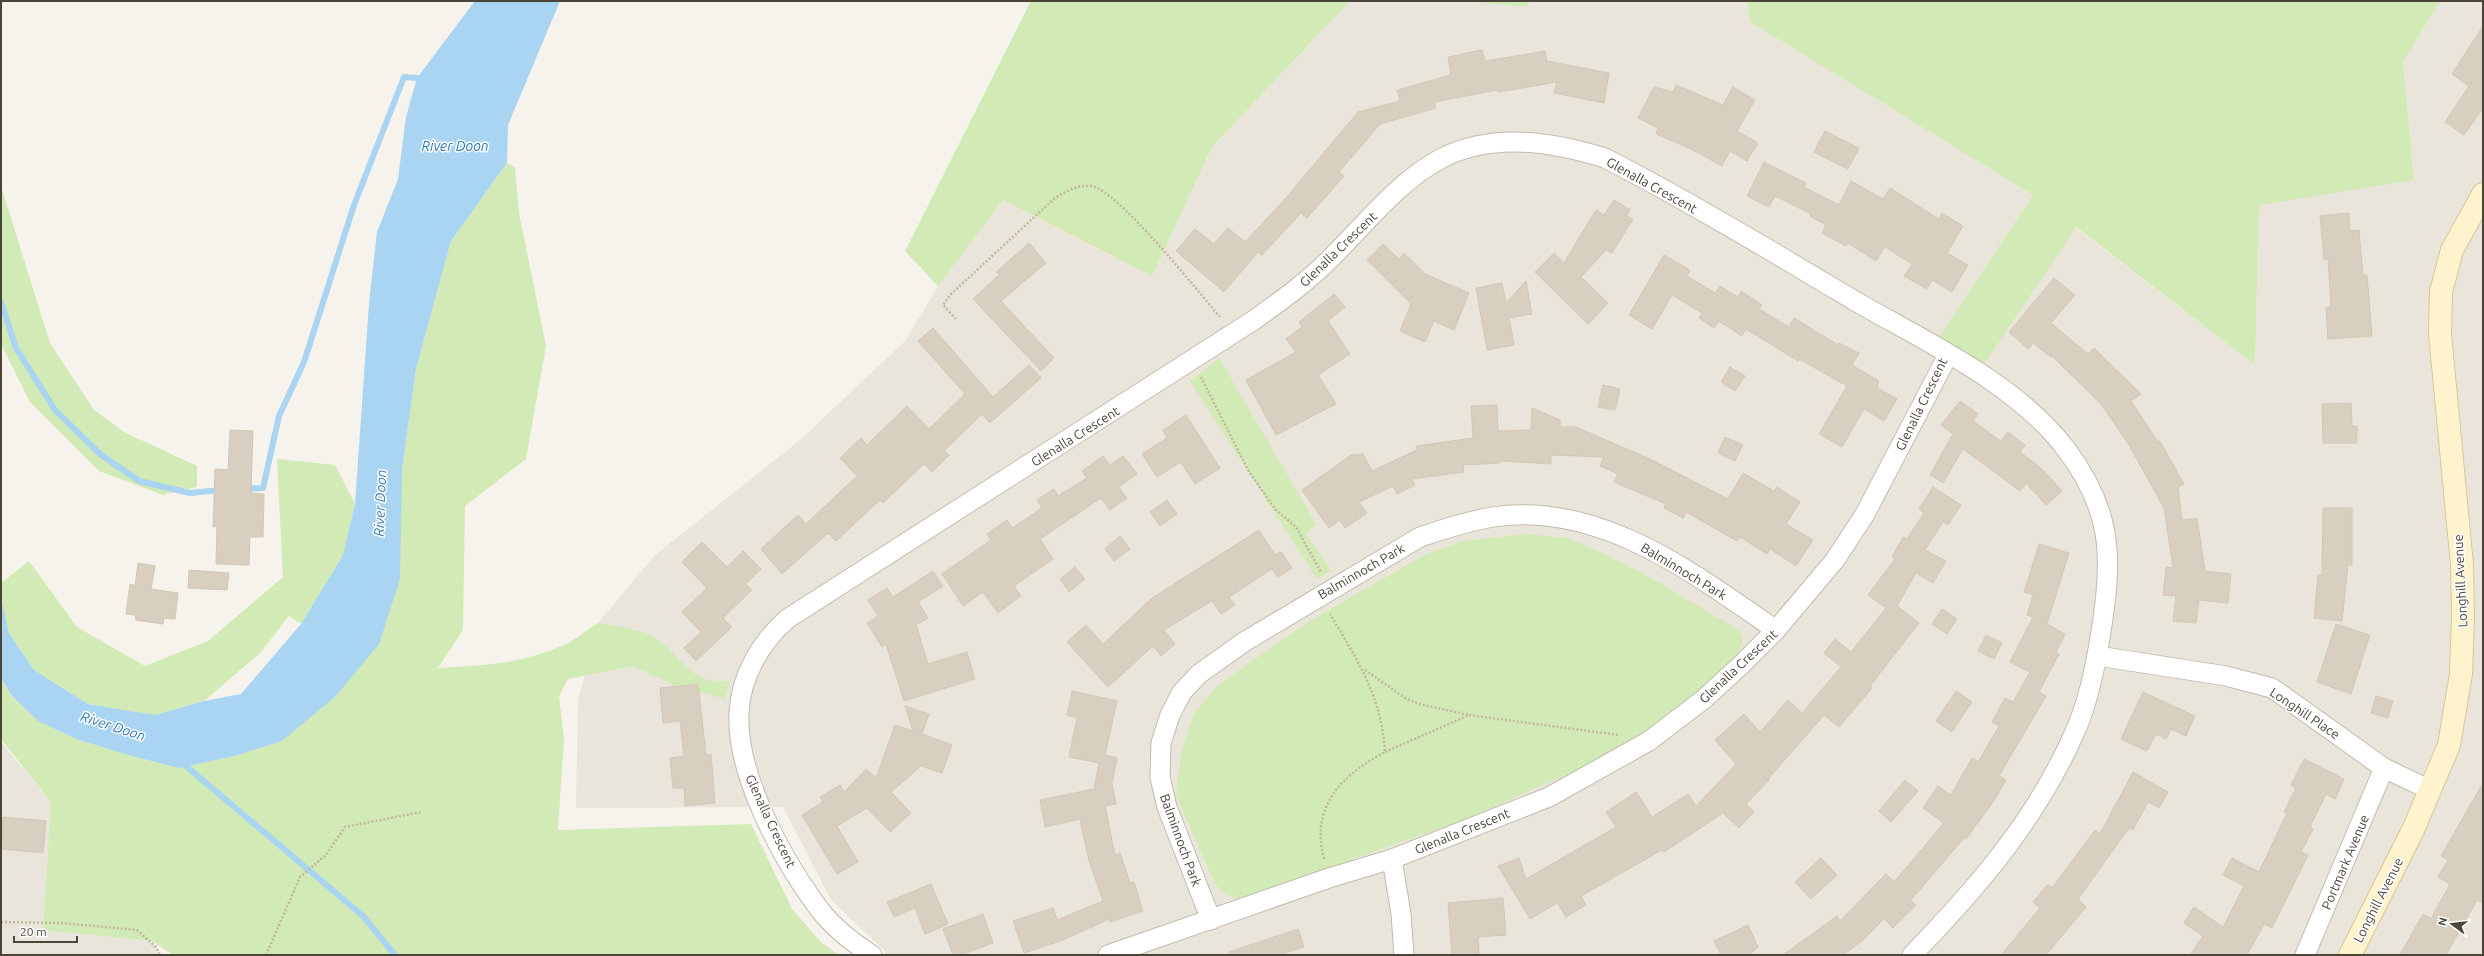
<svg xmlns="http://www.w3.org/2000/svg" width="2484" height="956" font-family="Ubuntu,sans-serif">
<rect width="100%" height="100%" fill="#f6f3ec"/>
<g fill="#eae5da">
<path d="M1350,1H1462L1526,7L1530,1H1747L1750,22L2033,195L2255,365L2259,204L2414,180L2403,62L2440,1H2483V955H884L886,952L831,900L783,807L576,808L578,701L598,623L655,555L800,440L905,341L938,286L1002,200L1152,276L1212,147Z"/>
<path d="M1,742L51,802L43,930L152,941L159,955H1Z"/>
</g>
<g fill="#d2eab5">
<path d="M1031,1H1350L1212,147L1152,276L1003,200L938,286L905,251Z"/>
<path d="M1462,1H1530L1526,7Z"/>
<path d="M1747,1H2440L2403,62L2414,180L2259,205L2255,365L2076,227L1978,373L1933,346L2033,195L1750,22Z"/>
<path d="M507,163L515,167L519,213L546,346L526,459L465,506L463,630L438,668C483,666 529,663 570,642C579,637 588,629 598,623C616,626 635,628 651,636C681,651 690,689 730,680L725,699L703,693L683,691L664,680L632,666L568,679L559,696L564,739L558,830L751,824L792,909L821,942L839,955H173L152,941L43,930L51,802L1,739V678L12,696L38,721L76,739L128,755L179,768L235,756L282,741L402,470L416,369L451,241Z"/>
<path d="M1,186L50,343L94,410L124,432L197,466V487L163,495L99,471L30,402L1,344Z"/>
<path d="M1219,358L1316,524L1306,534L1331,570L1317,579L1190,381Z"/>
<path d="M277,459L335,465L355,504L343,555L301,624L289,616L260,653L204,701L155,715L88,704L34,670L9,633L1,598V583L29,561L77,627L145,666L208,641L283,577Z"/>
<path d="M1525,534L1568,538L1601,552L1637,570L1727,623L1740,632L1743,641L1735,658L1678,719L1572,772L1461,821L1239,899L1226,895L1215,884L1176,795L1181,753L1193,715L1218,685L1308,622L1426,554L1462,541Z"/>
</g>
<path fill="#a9d4f2" d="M475,1H560L508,125L507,163L451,241L416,369L402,470L400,579L379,644L336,696L282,741L235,756L179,768L128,755L76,739L38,721L12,696L1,678V598L9,633L34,670L88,704L155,715L204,701L241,694L301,624L343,555L355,504L369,303L377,232L398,179L406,117L417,78Z"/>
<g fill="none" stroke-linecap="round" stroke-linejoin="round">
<g stroke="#a9d4f2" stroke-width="6">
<path d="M1,302L16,348L55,410L100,454L139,481L190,493L221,490"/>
<path d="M244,489L263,488L279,416L304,362L354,205L404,77L417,78"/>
<path d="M180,761L363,916L395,955"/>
</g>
</g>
<g fill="#d8cfc1" stroke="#d3c7b4">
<path d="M2483,26V108L2464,135L2445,122L2469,86L2452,74Z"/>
<path d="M1482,50L1485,61L1545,51L1547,61L1609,73L1604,103L1554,93L1557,82L1498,92L1497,90L1434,102L1436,108L1380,124L1339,172L1344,176L1307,218L1301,213L1262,255L1258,252L1224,292L1176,251L1195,229L1214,244L1228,228L1245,242L1286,198L1358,112L1400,101L1397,90L1451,75L1448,57Z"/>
<path d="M1676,85L1723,105L1733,87L1755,100L1737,131L1758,143L1747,161L1730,151L1722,166L1691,149L1656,134L1658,128L1638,118L1654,87L1674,92Z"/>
<path d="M1825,131L1859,148L1848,169L1814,152Z"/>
<path d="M1764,162L1806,183L1804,187L1839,205L1851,181L1883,199L1890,188L1939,219L1942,213L1963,226L1947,253L1968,265L1952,292L1932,280L1927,289L1904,276L1912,264L1885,247L1876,261L1848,243L1846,246L1822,233L1826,225L1810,216L1811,214L1775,196L1769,207L1747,196Z"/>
<path d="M1614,200L1630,210L1627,216L1633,219L1612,253L1606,250L1581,277L1608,303L1588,324L1535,272L1554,253L1564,263L1596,210L1604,215Z"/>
<path d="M2349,213L2350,231L2359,230L2363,275H2367L2372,336L2328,339L2326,308L2331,307L2328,259L2324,260L2320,216Z"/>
<path d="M1029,243L1046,263L1001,301L1054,358L1041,371L973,299L1000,274L996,272Z"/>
<path d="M1383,244L1399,259L1404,253L1425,274L1469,293L1454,330L1434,321L1425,342L1400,331L1411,304L1367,260Z"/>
<path d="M1664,255L1690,270L1687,276L1715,293L1720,286L1738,297L1741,291L1762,305L1759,309L1789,327L1794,318L1838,345L1839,343L1859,353L1852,365L1879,381L1877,388L1897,399L1884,421L1864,409L1842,447L1819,434L1847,386L1799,359L1798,361L1746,329L1742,336L1719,321L1714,328L1699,318L1702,313L1672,295L1652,329L1629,315Z"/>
<path d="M2054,278L2075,295L2051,323L2088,354L2094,348L2141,394L2131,401L2158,442L2160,441L2184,484L2178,487L2182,520L2197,518L2205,571L2231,574L2228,603L2199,600L2196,623L2173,621L2176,596L2163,595L2166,567L2173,568L2164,508L2129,445L2101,404L2052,356L2051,357L2033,343L2028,349L2009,332Z"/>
<path d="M1526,281L1532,314L1509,318L1514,345L1487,350L1476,288L1502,283L1506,303Z"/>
<path d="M1334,294L1345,307L1328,321L1350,354L1318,375L1336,404L1276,435L1246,380L1296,352L1286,339L1302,327L1299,322Z"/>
<path d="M933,328L993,397L1029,365L1041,378L990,423L982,414L944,451L949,455L932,472L924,464L883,503L880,500L836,541L828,533L782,574L761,549L798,515L806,524L857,476L840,458L861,438L867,445L907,406L929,429L965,394L918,341Z"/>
<path d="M1730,367L1745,376L1735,391L1721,382Z"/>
<path d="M1603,385L1620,389L1615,410L1598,407Z"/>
<path d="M1960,401L1978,414L1973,421L2001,441L2008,432L2025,445L2020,452L2042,469L2062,491L2046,505L2026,483L2020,491L1963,449L1943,483L1930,475L1953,434L1941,425Z"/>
<path d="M2351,403L2352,426H2357V443H2323L2322,404Z"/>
<path d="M1497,405L1498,431L1531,430L1532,408L1560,420V427H1576L1652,460L1728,499L1743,473L1774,491L1777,487L1800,502L1786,524L1813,540L1796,566L1770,549L1767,554L1740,537L1737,541L1686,512L1683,518L1664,508L1666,504L1614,482L1618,474L1600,466L1604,457L1551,455V464L1500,461V463L1463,465L1464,472L1412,479L1415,485L1397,494L1393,486L1359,502L1367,513L1345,528L1340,520L1329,528L1302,490L1351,455L1363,454L1372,471L1417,450L1416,446L1473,438L1471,406Z"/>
<path d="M1186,415L1220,468L1195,484L1181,462L1157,477L1142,454L1167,438L1163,430Z"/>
<path d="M230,430L253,431L251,493L264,494L263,537H250L249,565L216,564L217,526L213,527L215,469L228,470Z"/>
<path d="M1725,437L1743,445L1735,461L1718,453Z"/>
<path d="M1103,456L1110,465L1123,456L1137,474L1119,487L1127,498L1110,510L1101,498L1040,539L1053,559L1014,586L1021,596L998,613L983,592L963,606L942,574L991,540L987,534L1007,520L1012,528L1042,508L1037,500L1054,489L1058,496L1087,478L1082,471Z"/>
<path d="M1933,487L1961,505L1948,525L1943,522L1925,550L1946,561L1933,583L1916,573L1897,606L1919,623L1870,686L1872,688L1839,727L1824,715L1768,779L1769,780L1746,804L1754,812L1739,828L1723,813L1664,852L1662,850L1581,896L1586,905L1566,917L1557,903L1530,919L1498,866L1519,858L1526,879L1616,827L1606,812L1636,792L1652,817L1688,794L1696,806L1736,764L1715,740L1744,714L1760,732L1788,700L1802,713L1841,667L1824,653L1835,639L1851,652L1886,608L1868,595L1895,559L1892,557L1903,537L1907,539L1924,513L1919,509Z"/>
<path d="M1167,500L1177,514L1160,526L1150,512Z"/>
<path d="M2323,508H2352V565H2348L2342,621L2314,618L2318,575L2322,576Z"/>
<path d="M1259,530L1275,555L1281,552L1292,568L1278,577L1272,569L1229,597L1235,605L1221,614L1212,601L1164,630L1175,644L1161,656L1153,646L1108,687L1067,642L1086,625L1103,644L1152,598Z"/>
<path d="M1120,536L1130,549L1114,561L1105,549Z"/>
<path d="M702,542L727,567L743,551L761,569L746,584L752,590L723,618L732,627L696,661L684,648L701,632L682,612L707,588L682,562Z"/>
<path d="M2039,544L2069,553L2047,624L2065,634L2056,652L2059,654L2039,692L2046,696L1999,776L2006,780L1995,799L1966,839L1964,838L1911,900L1916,905L1893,928L1884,919L1863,940L1843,955H1783L1837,916L1840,921L1886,874L1894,882L1944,823L1923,808L1938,786L1951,795L1972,758L1978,762L1999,726L1992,722L2005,698L2013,702L2030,672L2010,662L2033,617L2027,615L2033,595L2024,592Z"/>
<path d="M138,563L155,566L151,589L178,593L175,619L164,618L163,624L136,620L135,615L126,614L130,584L135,586Z"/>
<path d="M1075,567L1085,579L1069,592L1060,579Z"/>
<path d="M189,570L229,573L227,590L188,588Z"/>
<path d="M933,571L943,586L918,602L928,618L916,625L928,664L967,652L975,679L904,701L886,644L882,647L867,623L878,616L868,600L887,588L893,597Z"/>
<path d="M1942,609L1957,619L1947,634L1932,624Z"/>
<path d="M2336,624L2370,635L2351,694L2317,682Z"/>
<path d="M1986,635L2002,643L1994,659L1978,651Z"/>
<path d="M698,684L706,755L711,754L715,803L685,806L684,788H673L670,758L684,756L680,721L663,723L660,688Z"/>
<path d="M1072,691L1117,701L1105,755L1117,758L1112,783L1116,804L1105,806L1115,855L1120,853L1130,883L1134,882L1143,911L1110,922L1109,919L1063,940L1024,953L1013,921L1053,908L1057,920L1103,901L1089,861L1080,819L1045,827L1040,800L1094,789L1099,763L1069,757L1077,718L1067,715Z"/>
<path d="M1956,691L1972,702L1952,732L1936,721Z"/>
<path d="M2143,692L2195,716L2186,736L2171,729L2166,739L2156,734L2147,751L2121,739Z"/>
<path d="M2376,696L2393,701L2388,718L2371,713Z"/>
<path d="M905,706L929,714L922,734L952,745L942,773L921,766L891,792L911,813L890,832L867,808L837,826L858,862L837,874L802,815L823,802L820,797L840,785L844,792L866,769L876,778L895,725L913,731Z"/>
<path d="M2304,759L2344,779L2335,799L2326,794L2310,827L2313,829L2301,852L2308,855L2272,928L2264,924L2247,955H2190L2203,936L2184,923L2194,907L2223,927L2244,886L2223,875L2232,858L2259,872L2287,813L2284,812L2296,788L2291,785Z"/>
<path d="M2133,772L2168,792L2159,808L2148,802L2133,830L2129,828L2078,899L2086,907L2046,955H2001L2040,908L2033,902L2048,884L2052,888L2095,830L2100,834Z"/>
<path d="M1905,780L1918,791L1891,822L1879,811Z"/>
<path d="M2483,783V903L2477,900L2446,955H2400L2423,914L2431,919L2450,884L2438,877L2448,860L2441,856Z"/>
<path d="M3,817L46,821L43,853L1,849Z"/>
<path d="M1821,858L1837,875L1811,899L1795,882Z"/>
<path d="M931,884L948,924L925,934L915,908L894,917L887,902Z"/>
<path d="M1503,898L1506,935L1478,937L1479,955H1452L1448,903Z"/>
<path d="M983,914L993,943L961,955H953L943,929Z"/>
<path d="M1748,925L1758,947L1749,955H1721L1714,941Z"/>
<path d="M1298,929L1304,947L1279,955H1230L1229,952Z"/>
</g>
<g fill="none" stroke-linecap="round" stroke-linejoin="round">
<defs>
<g id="street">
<path d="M2098,656L2226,676L2272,688L2384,768L2430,790"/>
<path d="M1392,859L1401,914L1404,955"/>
<path d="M1211,920L1167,807L1160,777L1161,743L1170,715L1182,692L1199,674L1244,642L1420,537C1444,529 1468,521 1493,517C1600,501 1693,573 1776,630"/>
<path d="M872,955C850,941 829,924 814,902C780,855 736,772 739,714C740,677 761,642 787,619L1254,320C1282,300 1310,280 1334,255C1367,222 1400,180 1442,158C1494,132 1553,142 1605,158C1690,202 1773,252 1855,301C1926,342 2016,383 2066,449C2111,509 2113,554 2102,625C2097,659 2089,702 2074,734C2035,821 1978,887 1912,955"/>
<path d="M1108,955L1329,878L1392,859L1549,797L1649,741L1704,699L1741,665L1776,630L1835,560L1865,514L1948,355"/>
<path d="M2305,955L2384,768"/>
</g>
<path id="secondary" d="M2350,955L2413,830L2449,745L2461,674L2463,616L2462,565L2440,334L2441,292L2452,250L2483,194"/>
</defs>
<use href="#street" stroke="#c2bbae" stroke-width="21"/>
<use href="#secondary" stroke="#d6c79b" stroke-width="24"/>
<g stroke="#c4b79f" stroke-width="2.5" stroke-dasharray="2 2" stroke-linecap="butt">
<path d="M956,319L943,305L951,294L1055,198C1067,191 1076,185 1091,186C1117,189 1200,294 1220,317"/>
<path d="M1201,377L1248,470L1275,509L1296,527L1321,572"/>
<path d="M1365,670L1405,698L1419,704L1469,715"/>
<path d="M1385,752L1469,715L1619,735"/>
<path d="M1324,859C1310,806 1342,775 1385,752C1382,698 1357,659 1330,614"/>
<path d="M1,922L61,923L137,930L156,947L160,955"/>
<path d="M266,955L300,877L326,855L345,827L421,812"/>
</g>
<use href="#street" stroke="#fff" stroke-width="19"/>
<use href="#secondary" stroke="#fff3cd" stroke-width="22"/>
</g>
<g text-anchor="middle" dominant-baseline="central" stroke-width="3" stroke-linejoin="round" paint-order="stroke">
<g font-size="13" fill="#4b4439" stroke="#fff">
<text transform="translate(1652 185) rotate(29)">Glenalla Crescent</text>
<text transform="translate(1338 249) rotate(-44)">Glenalla Crescent</text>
<text transform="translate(1921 404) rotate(-64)">Glenalla Crescent</text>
<text transform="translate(1075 436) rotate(-32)">Glenalla Crescent</text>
<text transform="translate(1361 571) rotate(-30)">Balminnoch Park</text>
<text transform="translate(1684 571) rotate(31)">Balminnoch Park</text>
<text transform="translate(2460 581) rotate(-93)">Longhill Avenue</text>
<text transform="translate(1738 666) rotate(-43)">Glenalla Crescent</text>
<text transform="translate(2305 713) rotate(34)">Longhill Place</text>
<text transform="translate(771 821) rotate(65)">Glenalla Crescent</text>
<text transform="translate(1462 831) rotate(-22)">Glenalla Crescent</text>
<text transform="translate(1181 840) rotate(70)">Balminnoch Park</text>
<text transform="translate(2345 862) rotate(-67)">Portmark Avenue</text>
<text transform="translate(2378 900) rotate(-63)">Longhill Avenue</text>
</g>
<g font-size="14" font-style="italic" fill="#2e7ab2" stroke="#fff">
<text x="455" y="146">River Doon</text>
<text transform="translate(380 503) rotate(-88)">River Doon</text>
<text transform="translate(113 726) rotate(18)">River Doon</text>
</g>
</g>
<rect width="2484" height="956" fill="none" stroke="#4b4439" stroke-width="4"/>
<g transform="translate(2452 924) rotate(285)" stroke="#ffffff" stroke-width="3" paint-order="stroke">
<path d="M0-3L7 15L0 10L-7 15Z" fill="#4b4439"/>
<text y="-6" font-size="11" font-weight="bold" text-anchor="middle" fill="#4b4439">N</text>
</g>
<path d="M14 936v6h63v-6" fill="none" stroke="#4b4439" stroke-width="2"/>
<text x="20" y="936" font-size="12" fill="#4b4439" stroke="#ffffff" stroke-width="3" paint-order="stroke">20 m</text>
</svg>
